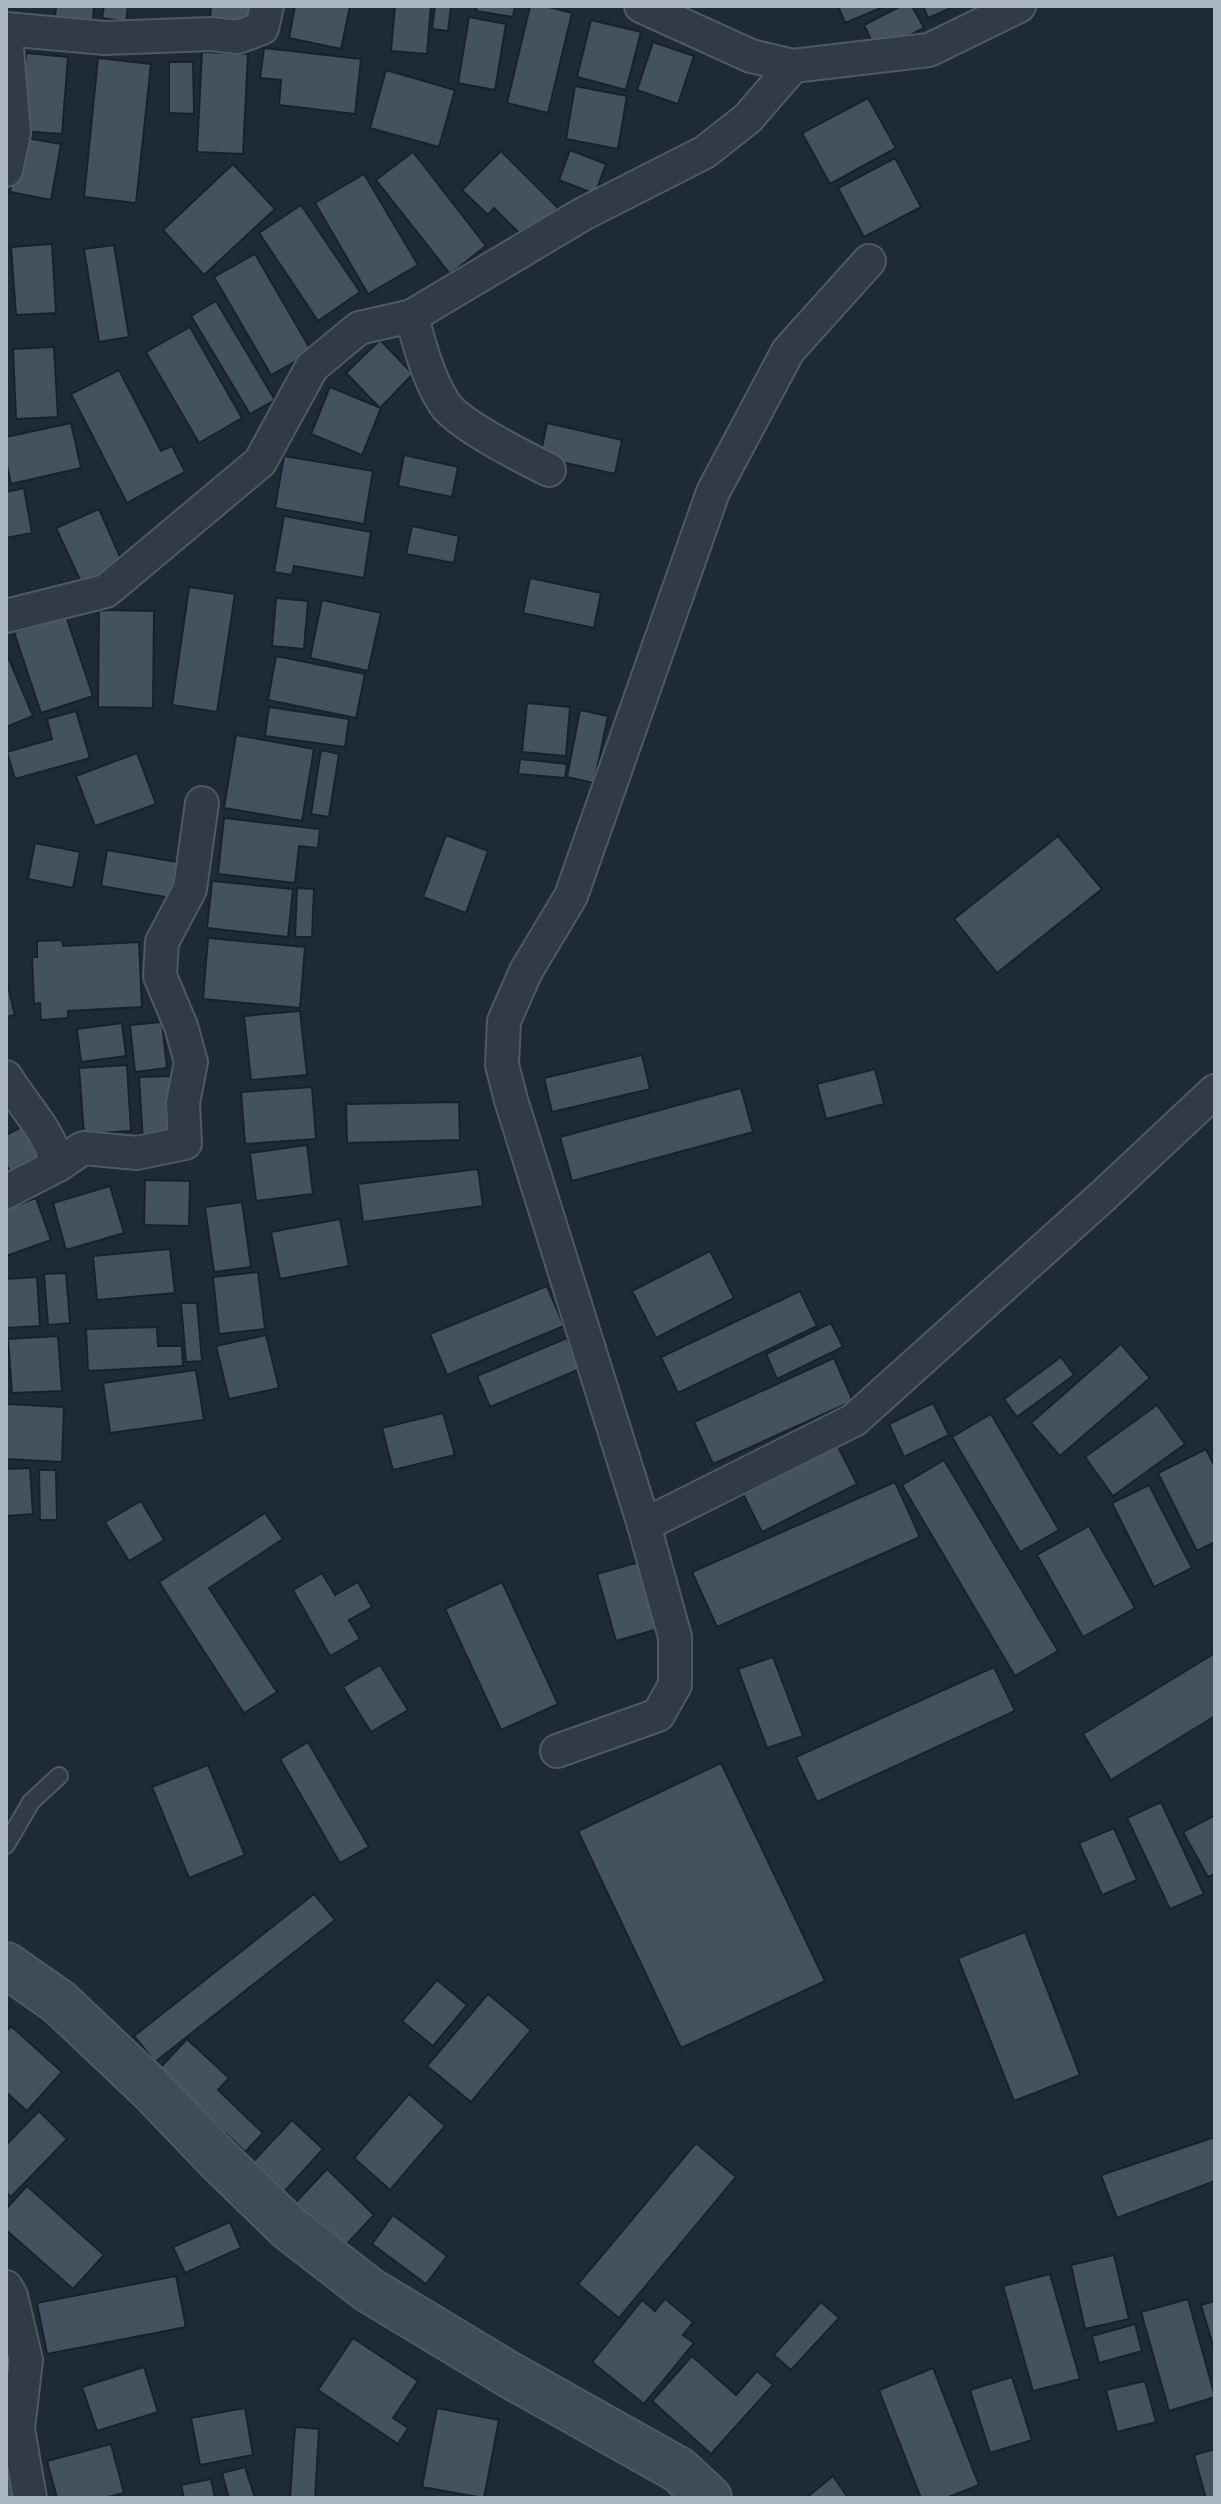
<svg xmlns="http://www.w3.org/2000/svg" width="1221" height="2504" font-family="'Open Sans',sans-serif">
<rect width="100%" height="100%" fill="#1e2a35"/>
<g fill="#44515f" stroke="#19222c" stroke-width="2">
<path d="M56,6H94L93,20L55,17Z"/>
<path d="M104,6H128L126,22L102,18Z"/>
<path d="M211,6H257L256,23L210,20Z"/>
<path d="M295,6H350L341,49L289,38Z"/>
<path d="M395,6H431L427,54L391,51Z"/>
<path d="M435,6H451L448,31L432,29Z"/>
<path d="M477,6H515L513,17L476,11Z"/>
<path d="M530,6H545L572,13L548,113L507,103Z"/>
<path d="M838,6H886L845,23Z"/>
<path d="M901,6H912L924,28L877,52L864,25Z"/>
<path d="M923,6H956L928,18Z"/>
<path d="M469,17L506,24L495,90L458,83Z"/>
<path d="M591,20L641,32L626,90L577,77Z"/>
<path d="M653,42L694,56L678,104L637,90Z"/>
<path d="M264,48L361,59L355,114L279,105L281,80L260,78Z"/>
<path d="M202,52L248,54L243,154L197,152Z"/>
<path d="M26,53L68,57L62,134L20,131Z"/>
<path d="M98,58L151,64L136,203L84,197Z"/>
<path d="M169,62H193L194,114L169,113Z"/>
<path d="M386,70L455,90L439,147L370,128Z"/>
<path d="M575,86L627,96L618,149L566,139Z"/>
<path d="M868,98L896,148L830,184L802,133Z"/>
<path d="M20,137L61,144L51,200L10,192Z"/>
<path d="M570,150L606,164L595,194L559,180Z"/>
<path d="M501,151L558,208L526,240L494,208L488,215L462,190Z"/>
<path d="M413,152L486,246L450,274L376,180Z"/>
<path d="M895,158L921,207L864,237L838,188Z"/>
<path d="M233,164L275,209L204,275L163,230Z"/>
<path d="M364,174L418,265L368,294L315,203Z"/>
<path d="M301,205L360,292L318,321L259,233Z"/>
<path d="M52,244L56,313L16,315L11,247Z"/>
<path d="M114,245L129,337L99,342L84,249Z"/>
<path d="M255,254L312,352L271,375L214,277Z"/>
<path d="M216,301L275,400L250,414L191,316Z"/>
<path d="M190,327L242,418L199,443L146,352Z"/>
<path d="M380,340L413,374L380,408L346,373Z"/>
<path d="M54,347L58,417L16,419L13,349Z"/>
<path d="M119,370L161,451L172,446L185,472L127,503L71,394Z"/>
<path d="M330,387L381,408L362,455L311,434Z"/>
<path d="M71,423L81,468L11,484L6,461V437Z"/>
<path d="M547,423L622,440L615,474L540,457Z"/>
<path d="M404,455L458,467L452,497L398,486Z"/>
<path d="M284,456L373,471L364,524L275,508Z"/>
<path d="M24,488L32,533L6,538V492Z"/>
<path d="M99,509L124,566L82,584L56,528Z"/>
<path d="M284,516L371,532L364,578L294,566L292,575L274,572Z"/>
<path d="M412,526L459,536L454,563L406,554Z"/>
<path d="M530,578L601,593L594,628L523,613Z"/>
<path d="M189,587L235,594L217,712L172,705Z"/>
<path d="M276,598L308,601L304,649L272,646Z"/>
<path d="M322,600L381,613L368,671L310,658Z"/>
<path d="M99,610L154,611L153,708L98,707Z"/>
<path d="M66,616L93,696L41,713L14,632Z"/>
<path d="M6,652L33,716L6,727Z"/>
<path d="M276,656L365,674L356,718L268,700Z"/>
<path d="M527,703L570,707L566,756L522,752Z"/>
<path d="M269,707L349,719L345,747L265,736Z"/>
<path d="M580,710L608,716L594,783L567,777Z"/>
<path d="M76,711L90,758L15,779L7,752L52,739L47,719Z"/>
<path d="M236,735L314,749L302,821L224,808Z"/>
<path d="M321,750L339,754L329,817L311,814Z"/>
<path d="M137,753L156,804L95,826L76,776Z"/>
<path d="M520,759L567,764L565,778L518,774Z"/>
<path d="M224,818L320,829L318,848L299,846L295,883L218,874Z"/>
<path d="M446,835L488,851L466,913L423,897Z"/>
<path d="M1058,836L1102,889L997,973L954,919Z"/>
<path d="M35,843L80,852L73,888L28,879Z"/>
<path d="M107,850L183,863L177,899L101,886Z"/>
<path d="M212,881L293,889L288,937L207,928Z"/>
<path d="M297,888L314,889L312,937H295Z"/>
<path d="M208,938L305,947L300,1008L203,999Z"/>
<path d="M62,940L63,946L139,942L142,1007L68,1011V1018L41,1020L40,1003L34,1004L32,957H37V941Z"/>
<path d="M6,979L15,1015L6,1017Z"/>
<path d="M300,1011L307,1075L251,1080L244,1016Z"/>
<path d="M162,1022L167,1068L135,1072L130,1025Z"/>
<path d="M122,1023L126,1056L81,1062L77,1029Z"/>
<path d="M642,1055L650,1089L552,1112L544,1078Z"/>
<path d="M127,1065L131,1131L84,1134L79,1068Z"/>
<path d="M875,1069L884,1104L826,1119L817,1084Z"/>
<path d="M173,1076L175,1140L143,1142L139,1077Z"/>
<path d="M312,1087L316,1139L245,1144L241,1092Z"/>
<path d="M741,1088L753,1132L572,1181L560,1137Z"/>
<path d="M459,1102L460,1140L347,1143L346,1104Z"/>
<path d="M29,1123L48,1160L13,1177L6,1164V1135Z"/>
<path d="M307,1145L313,1194L256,1201L250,1153Z"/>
<path d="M478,1169L483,1206L363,1222L358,1184Z"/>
<path d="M145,1180L190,1181L189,1226L144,1225Z"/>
<path d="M110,1186L124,1233L66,1250L53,1203Z"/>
<path d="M36,1198L51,1240L6,1256V1209Z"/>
<path d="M242,1202L251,1267L214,1272L205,1207Z"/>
<path d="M340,1219L349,1266L280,1279L271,1232Z"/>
<path d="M170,1249L175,1293L97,1300L93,1256Z"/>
<path d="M710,1251L734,1298L656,1338L632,1291Z"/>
<path d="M258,1272L265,1329L219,1334L213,1277Z"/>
<path d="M66,1273L70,1323L48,1325L44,1274Z"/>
<path d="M37,1277L40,1326L6,1328V1279Z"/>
<path d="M547,1286L564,1326L447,1375L430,1334Z"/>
<path d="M800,1291L817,1326L678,1393L661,1357Z"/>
<path d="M181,1303H197L202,1361L186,1362Z"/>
<path d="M831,1323L843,1347L777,1379L766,1354Z"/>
<path d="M157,1327L158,1346H182L183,1366L88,1371L86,1329Z"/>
<path d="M266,1335L279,1388L229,1399L216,1346Z"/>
<path d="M58,1336L62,1391L12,1393L8,1339Z"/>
<path d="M567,1338L580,1369L490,1407L477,1376Z"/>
<path d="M1121,1344L1150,1378L1060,1456L1031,1423Z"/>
<path d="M1061,1357L1074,1375L1017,1417L1004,1399Z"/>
<path d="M834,1358L853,1401L713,1464L694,1422Z"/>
<path d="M196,1370L204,1420L110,1433L103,1383Z"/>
<path d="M933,1403L949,1435L904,1457L889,1424Z"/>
<path d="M6,1404L64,1407L62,1462L6,1459Z"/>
<path d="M1157,1405L1185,1444L1113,1496L1085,1457Z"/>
<path d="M443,1413L455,1455L393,1470L382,1428Z"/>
<path d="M991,1414L1059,1530L1020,1552L952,1437Z"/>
<path d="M835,1441L857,1484L762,1532L740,1488Z"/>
<path d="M1206,1449L1215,1467V1542L1197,1551L1158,1473Z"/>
<path d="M944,1460L1058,1651L1015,1676L902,1485Z"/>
<path d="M30,1468L33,1514L6,1516V1469Z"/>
<path d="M39,1470H56L57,1520H40Z"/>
<path d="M895,1482L920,1537L717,1627L692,1572Z"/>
<path d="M1149,1485L1192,1568L1154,1587L1112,1503Z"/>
<path d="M141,1501L164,1540L129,1561L105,1522Z"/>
<path d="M265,1513L283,1539L209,1588L277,1692L244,1713L159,1582Z"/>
<path d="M1089,1526L1135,1608L1083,1637L1037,1555Z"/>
<path d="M639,1562L658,1629L616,1641L597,1574Z"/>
<path d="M322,1573L335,1595L358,1582L372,1607L349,1620L360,1639L330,1656L293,1590Z"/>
<path d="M502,1582L558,1704L501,1730L445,1609Z"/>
<path d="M1215,1653V1716L1111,1780L1083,1734Z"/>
<path d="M773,1657L803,1736L767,1748L738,1669Z"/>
<path d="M380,1665L408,1710L371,1732L343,1687Z"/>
<path d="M994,1667L1015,1711L817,1802L796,1757Z"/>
<path d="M308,1742L369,1847L340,1863L280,1759Z"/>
<path d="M721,1763L825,1981L681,2048L578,1831Z"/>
<path d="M208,1765L245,1855L189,1878L152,1787Z"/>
<path d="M1161,1802L1204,1894L1170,1909L1127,1818Z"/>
<path d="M1215,1815V1874L1208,1877L1183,1832Z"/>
<path d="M1114,1828L1137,1880L1102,1895L1079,1843Z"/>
<path d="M314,1894L335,1920L155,2062L134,2036Z"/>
<path d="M1025,1932L1080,2075L1014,2101L958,1958Z"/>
<path d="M437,1980L467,2005L433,2046L402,2021Z"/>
<path d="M488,1994L531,2030L471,2102L427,2066Z"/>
<path d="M11,2026L62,2072L27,2111L6,2092V2032Z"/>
<path d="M187,2039L229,2078L218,2090L263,2133L245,2152L159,2069Z"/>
<path d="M409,2094L445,2126L390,2190L354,2158Z"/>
<path d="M39,2111L67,2139L11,2197L6,2192V2145Z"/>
<path d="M292,2120L323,2149L284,2192L252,2163Z"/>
<path d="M1215,2137V2181L1117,2218L1101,2175Z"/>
<path d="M696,2143L736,2177L619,2318L578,2284Z"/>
<path d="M327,2169L374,2215L343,2248L295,2203Z"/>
<path d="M27,2186L104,2255L73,2289L6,2230V2209Z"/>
<path d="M393,2215L447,2256L426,2284L372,2244Z"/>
<path d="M230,2222L241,2248L185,2273L173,2247Z"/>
<path d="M1114,2255L1129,2319L1085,2329L1071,2265Z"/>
<path d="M1050,2274L1080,2379L1033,2391L1003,2286Z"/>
<path d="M176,2276L186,2327L47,2354L37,2303Z"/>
<path d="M665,2299L693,2322L683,2335L694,2343L644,2404L592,2362L642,2300L655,2311Z"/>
<path d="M1188,2299L1215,2397L1169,2411L1141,2312Z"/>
<path d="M1215,2301V2352L1201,2305Z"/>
<path d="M821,2302L839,2318L791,2370L774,2355Z"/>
<path d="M1135,2324L1142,2351L1099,2363L1092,2336Z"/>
<path d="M353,2338L418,2381L393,2418L408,2428L398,2444L318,2390Z"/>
<path d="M692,2356L736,2395L757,2371L773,2385L711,2454L652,2401Z"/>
<path d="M144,2367L158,2412L97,2431L82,2387Z"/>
<path d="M933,2368L979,2485L946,2498H921L879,2390Z"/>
<path d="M1012,2377L1032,2440L990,2453L970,2390Z"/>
<path d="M1145,2381L1156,2422L1117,2432L1106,2390Z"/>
<path d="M245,2408L253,2455L200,2465L191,2418Z"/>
<path d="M437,2408L499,2420L484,2498L422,2487Z"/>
<path d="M295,2427L319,2429L315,2498H290Z"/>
<path d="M111,2444L124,2493L104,2498H57L47,2461Z"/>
<path d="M1215,2449V2498H1206L1194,2455Z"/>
<path d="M6,2450L14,2498H6Z"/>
<path d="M245,2467L255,2498H229L222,2473Z"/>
<path d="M833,2476L848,2498H806Z"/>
<path d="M211,2479L215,2498H184L181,2485Z"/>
</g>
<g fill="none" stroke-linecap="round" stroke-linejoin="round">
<defs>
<path id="lane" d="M6,1845L31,1802L59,1776"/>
<g id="street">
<path d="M641,6L751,56L793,66L929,50L1019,6"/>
<path d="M6,29L105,38L211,34L238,37L262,28L267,6"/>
<path d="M6,36L14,133L6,170"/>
<path d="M412,316C419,344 428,378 444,403C457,424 525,458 549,470"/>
<path d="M6,616L106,591L260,462L312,367L359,328L412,316L583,214L705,152L748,118L793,66"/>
<path d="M6,1077C24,1107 49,1130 58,1165"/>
<path d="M6,1192L58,1165L83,1148L137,1153L185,1143L183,1103L191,1062L181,1026L160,976L162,942L190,889L202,803"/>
<path d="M644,1525L854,1420L1103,1196L1215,1091"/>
<path d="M557,1751L658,1715L675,1685V1637L644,1525L511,1100L502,1065L504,1021L526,971L571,896L713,492L788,351L869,261"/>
<path d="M6,2287L11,2296L26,2360L18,2429L30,2498"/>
</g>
<path id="secondary" d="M6,1965L59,2002L150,2088L218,2159L289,2228L369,2290L508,2374L679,2470L709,2498"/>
</defs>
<use href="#lane" stroke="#4f5964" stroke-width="20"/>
<use href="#street" stroke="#4f5964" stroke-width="36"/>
<use href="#secondary" stroke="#4f5964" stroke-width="48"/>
<use href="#lane" stroke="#313b46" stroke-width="16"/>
<use href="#street" stroke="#313b46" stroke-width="32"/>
<use href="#secondary" stroke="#3f4b59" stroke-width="44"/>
</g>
<rect width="1221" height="2504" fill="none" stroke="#abb6c3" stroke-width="16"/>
</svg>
